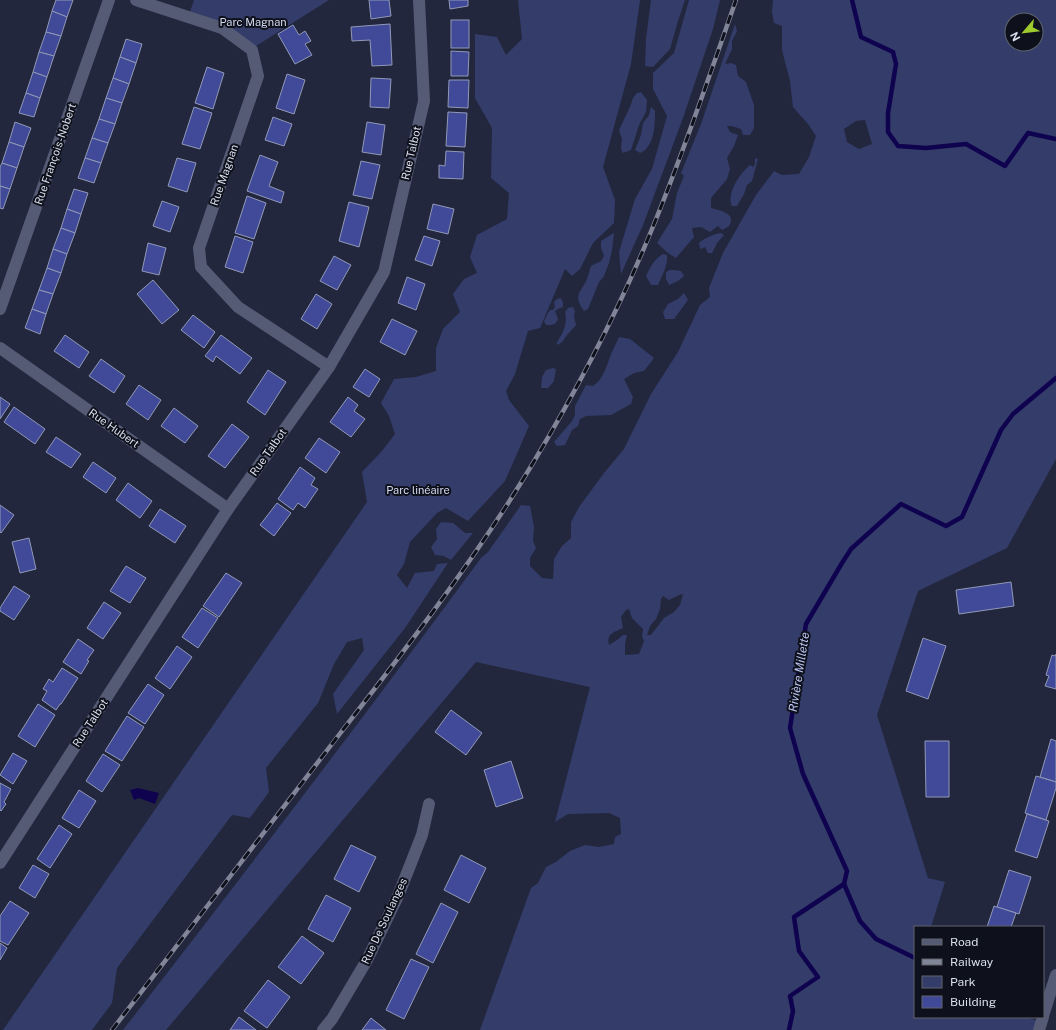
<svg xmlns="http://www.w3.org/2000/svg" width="1056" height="1030" font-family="'Public Sans',sans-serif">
<rect width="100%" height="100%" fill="#22273e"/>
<g fill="#343c6a" fill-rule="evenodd">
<path d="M194,0H329L253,48L189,15Z"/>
<path d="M518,0H640L631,64L603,167L615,200L614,223L593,243L580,269L572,276L565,269L540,328L528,331L515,374L506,391L509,400L529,426L505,481L468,521L446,508L437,513L410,542L404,564L397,575L407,588L415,573L434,571L437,564L448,563L405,628L337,714L333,694L364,650L362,638L347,642L334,664L318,703L266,768L269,792L250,818L232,815L117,968L112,1003L92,1030H3L367,502L362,472L382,451L395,434L389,416L381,403L394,379L416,377L436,371V348L443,329L460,312L453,294L464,279L477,273L470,257L477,235L507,219L509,193L491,178L492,128L475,98V34L497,37L506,55L522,39Z"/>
<path d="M651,0H685L678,21L670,49L653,67L645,66L646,39Z"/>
<path d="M689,0H720L713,29L683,118L643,225L621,274L619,252L635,199L652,169L667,116L653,89V73L674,53Z"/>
<path d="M773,0H1056V459L1007,548L918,591L877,715L928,878L945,882L931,927H915V977L914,980H915V1017H1026L1038,1021L1035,1030H480L531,888L538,883L546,867L556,862L570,851L585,845L599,847L614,844L615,837L621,834L620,818L609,813L568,814L555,822L590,687L476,662L166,1030H123C244,874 364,717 481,558L488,552L521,505L530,506L534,527L533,541L536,548L530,558V566L542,578L553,579L554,559L562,546L571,538V522L579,507L604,473L624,449L651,394L678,352L700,305L710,297L709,288L723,253L756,195L774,171L782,175L799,174L809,157L816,136L808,124L793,107L790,81L782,50V26L774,23L772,12ZM1012,20H1036V44H1012ZM865,120L872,144L859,149L847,142L844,129L856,121ZM683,594L680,605L674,612L664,618L651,635H647L650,626L656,619L660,609L661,599L663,596L669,600L679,595ZM629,609L632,618L643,629L642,636L644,641L639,654L625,655V644L627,635H623L617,640L609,645C606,634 614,632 623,628L621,617L626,610Z"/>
<path d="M735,24L737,31L732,41V49L725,64L731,63L736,65L738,76L746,82L754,105V128L750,135H743L741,129L732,126H727L730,132L738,135L734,146L727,158L730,169L727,179L711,198V208C718,210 732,212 731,221C730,227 726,228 722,230L718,226L710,232L701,227L692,228L694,237L676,258L668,253L657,243L672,219L677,193L684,176L681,173L701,124Z"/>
<path d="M641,92L647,100L646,112L639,125L631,150L623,153L621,149L622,139L619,130L630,107L633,98L637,93Z"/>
<path d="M651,107L655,111C655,122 655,141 645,150C644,151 642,152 640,153L635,150L641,135L643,123L649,115Z"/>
<path d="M755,158L758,159L752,181L747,185L744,194L737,206H732C726,194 740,173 750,165L753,167L755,164Z"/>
<path d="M614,233L612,250L609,263L604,276L599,282L588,309L584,311C572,294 581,293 587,279C589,275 589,270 591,266L601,261L604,256L601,248V241Z"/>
<path d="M721,233L724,235L717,243L712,253H708L705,247L701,249L700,248L699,243C704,238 714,234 721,233Z"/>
<path d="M663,254L667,255C668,266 662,275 658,285H651L646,276C650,268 654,259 663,254Z"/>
<path d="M670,270H675L681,271L684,276L678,281L669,285L666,279V272Z"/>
<path d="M684,293L688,300L674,319H665L663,312L668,304L678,299Z"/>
<path d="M561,298L563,303V307L558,309L555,311L558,319C556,325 552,325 546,325L544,321L548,313L550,310H553L555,307L554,302L557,299Z"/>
<path d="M573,307L575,311L574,316L576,325C574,328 571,330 569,333C563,338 566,341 557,345V342C563,334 568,322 565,312L568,308Z"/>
<path d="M619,337L630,339L654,358L644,371L634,373L624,379L633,397L631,404L611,415L586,416L580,419L578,426L572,430L565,445L557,446L554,442L572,421L575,415V406L586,385L593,386C604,379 607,364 612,352C614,347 617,342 619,337Z"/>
<path d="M553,368L556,369L554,381L548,388H541L542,377L546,370Z"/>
<path d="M441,522L453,523L465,533H473L451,560L444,556L435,555L431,547L437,539L436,529Z"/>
</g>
<path fill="#0f0350" d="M138,788L159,793L155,804L139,798L134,800L130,790Z"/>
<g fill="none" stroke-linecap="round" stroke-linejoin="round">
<g stroke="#0f0350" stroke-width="4.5">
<path d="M852,0L861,37L893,52L896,64L888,113V132L898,146L926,148L966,144L1005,166L1028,133L1056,139"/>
<path d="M844,884L860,921L876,939L915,958"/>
<path d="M789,1030L793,1011L790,996L818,977L799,951L794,917L844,884L847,871L803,774L790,728L806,624L842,563L851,549L901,504L946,526L962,517L1001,430L1013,414L1056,378"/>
</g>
</g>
<g fill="#404a98" stroke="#9199b6">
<path d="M56,0H73L67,17L52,11Z"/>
<path d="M369,0H389L391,16L371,19Z"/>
<path d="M449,0H468V6L450,9Z"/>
<path d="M52,11L67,17L61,36L46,32Z"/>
<rect x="451" y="20" width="18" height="28"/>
<path d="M390,24L392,65L372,66L370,40L352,41L351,27Z"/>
<path d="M293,25L299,35L305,31L311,41L305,44L312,55L295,64L278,34Z"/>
<path d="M46,32L61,36L54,56L39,52Z"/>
<path d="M126,39L142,44L136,63L120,57Z"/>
<path d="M451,51L469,52L468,76H451Z"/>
<path d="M39,52L54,56L47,77L33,72Z"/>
<path d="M120,57L136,63L129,84L113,78Z"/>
<path d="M207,67L224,73L213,109L195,103Z"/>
<path d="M33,72L47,77L40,98L26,93Z"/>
<path d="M287,74L305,80L294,114L276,108Z"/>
<path d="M113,78L129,84L122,103L106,98Z"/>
<path d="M371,78L391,79L389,108L370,107Z"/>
<path d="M449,80H469L468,108L448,107Z"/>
<path d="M26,93L40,98L34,117L19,113Z"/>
<path d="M106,98L122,103L115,124L99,119Z"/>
<path d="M194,107L212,113L200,149L182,144Z"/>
<path d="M448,112L467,113L465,147L446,146Z"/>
<path d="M273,117L292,124L284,146L265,140Z"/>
<path d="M99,119L115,124L108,143L92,138Z"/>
<path d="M15,122L31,128L24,147L9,142Z"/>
<path d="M367,122L385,125L381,155L362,152Z"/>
<path d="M92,138L108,143L101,163L85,158Z"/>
<path d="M9,142L24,147L17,168L2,163Z"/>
<path d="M446,151L464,152L463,179L439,178V165L445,166Z"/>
<path d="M260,155L278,162L269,186L284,192L281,203L247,191Z"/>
<path d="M85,158L101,163L94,183L78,178Z"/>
<path d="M177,158L196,163L187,192L168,186Z"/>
<path d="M361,161L380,165L372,199L353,195Z"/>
<path d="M2,163L17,168L10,189L0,186V167Z"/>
<path d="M0,186L10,189L3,209L0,208Z"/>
<path d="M74,189L88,193L81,214L67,209Z"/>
<path d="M247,196L266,203L254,239L235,233Z"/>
<path d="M162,201L179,207L170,232L153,226Z"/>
<path d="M349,202L369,207L359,247L339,241Z"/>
<path d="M433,204L454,209L448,234L427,229Z"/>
<path d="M67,209L81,214L75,233L61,228Z"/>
<path d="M61,228L75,233L67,254L53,249Z"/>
<path d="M235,236L253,242L243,273L225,267Z"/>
<path d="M424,236L440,241L432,266L415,260Z"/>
<path d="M148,243L166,248L159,275L142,271Z"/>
<path d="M53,249L67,254L61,273L47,268Z"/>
<path d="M334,256L351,265L337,290L320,281Z"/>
<path d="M47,268L61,273L53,294L39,290Z"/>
<path d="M407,277L425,284L416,310L398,303Z"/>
<path d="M153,280L179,310L162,324L137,294Z"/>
<path d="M39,290L53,294L46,314L32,309Z"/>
<path d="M316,294L332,304L317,329L301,319Z"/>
<path d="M32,309L46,314L40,334L25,328Z"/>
<path d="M193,315L215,332L204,348L181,330Z"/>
<path d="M392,319L417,331L405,355L380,342Z"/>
<path d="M65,335L89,352L79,368L54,351Z"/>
<path d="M221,335L252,358L240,374L216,356L213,362L205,356Z"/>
<path d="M101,359L125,376L114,393L89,376Z"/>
<path d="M365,369L380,379L369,397L353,387Z"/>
<path d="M268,370L286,382L265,415L247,402Z"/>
<path d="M139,385L161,400L148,420L126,404Z"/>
<path d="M0,397L10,404L0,419Z"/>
<path d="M348,397L358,405L354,411L365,419L351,437L330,422Z"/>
<path d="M14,407L45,429L35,444L4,422Z"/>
<path d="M174,408L198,426L185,443L161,426Z"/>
<path d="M232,424L249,437L225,468L208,456Z"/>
<path d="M56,437L81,454L71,468L46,452Z"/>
<path d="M319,438L340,452L326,473L305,458Z"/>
<path d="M93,462L116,478L106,493L83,477Z"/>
<path d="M300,467L315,478L311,485L318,489L305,508L298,503L293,510L278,499Z"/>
<path d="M128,483L152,501L140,518L116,500Z"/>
<path d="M277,503L291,513L274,536L260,525Z"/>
<path d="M0,505L14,515L1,533L0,532Z"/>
<path d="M160,509L186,526L175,543L149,526Z"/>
<path d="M29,538L36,569L20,573L12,542Z"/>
<path d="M126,566L146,578L130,603L110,591Z"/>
<path d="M226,573L242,583L219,617L203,606Z"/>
<path d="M1011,582L1014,606L959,614L956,590Z"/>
<path d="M14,586L30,596L14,620L0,611V608Z"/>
<path d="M104,602L121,613L103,639L87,628Z"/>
<path d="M202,608L218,618L198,648L182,637Z"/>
<path d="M923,638L946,646L928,699L906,691Z"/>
<path d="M78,639L94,650L87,660L89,661L81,674L63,662Z"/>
<path d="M177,646L192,657L170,689L155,678Z"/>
<path d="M1056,654V689L1045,686L1049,676L1046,675L1052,655L1055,656Z"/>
<path d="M62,668L78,678L61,704H60L56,710L42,700L47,691L43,689L49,679L53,682Z"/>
<path d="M148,684L164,695L145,724L128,713Z"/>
<path d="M38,704L55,715L35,747L18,736Z"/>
<path d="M451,710L482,733L466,755L435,732Z"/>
<path d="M127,716L144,727L122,761L105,751Z"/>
<path d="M1051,739L1056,741V782L1040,777Z"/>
<path d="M925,741H949V797H926Z"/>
<path d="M13,753L27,761L13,784L0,775Z"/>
<path d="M103,754L120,765L102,792L86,781Z"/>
<path d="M511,761L523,798L496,807L484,770Z"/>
<path d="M1036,776L1056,782V788L1046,820L1025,813Z"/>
<path d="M0,783L11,789L4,802L6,804L1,811L0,810Z"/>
<path d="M79,790L96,801L79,828L62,818Z"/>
<path d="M1027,814L1049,821L1037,858L1015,851Z"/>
<path d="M59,825L72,834L50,868L37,859Z"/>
<path d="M351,845L376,857L359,892L334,879Z"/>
<path d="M461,855L486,868L469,903L444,890Z"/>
<path d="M33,865L49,874L35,898L19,888Z"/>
<path d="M1009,870L1031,877L1019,914L997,907Z"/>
<path d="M326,895L351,908L333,942L308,929Z"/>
<path d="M10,901L29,913L8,945L0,941V916Z"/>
<path d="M441,903L458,912L433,963L416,954Z"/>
<path d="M994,906L1016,913L1011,927H987Z"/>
<path d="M302,936L324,953L301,984L278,967Z"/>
<path d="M0,943L7,948L0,960Z"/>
<path d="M411,959L429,967L404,1019L386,1010Z"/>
<path d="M268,980L290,997L267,1028L244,1011Z"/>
<path d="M239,1017L256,1030H230Z"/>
<path d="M371,1018L386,1030H362Z"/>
</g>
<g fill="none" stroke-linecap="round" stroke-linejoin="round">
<g stroke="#555b75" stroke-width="12">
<path d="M136,0L222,28L252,50L258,76L199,248L201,267L238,307L329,367"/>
<path d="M0,309L109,0"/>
<path d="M0,348L228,509"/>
<path d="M0,863L228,509L329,367L384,272L424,101L419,0"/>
<path d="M1043,1016L1056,975"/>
<path d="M323,1030L332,1019L367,960L398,896L422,835L429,804"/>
<path d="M1039,1030L1043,1017"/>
</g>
<defs>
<path id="rail" d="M112,1030C186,933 261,837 335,740C405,650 475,560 533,463C578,388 619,310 652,229C683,154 709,77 736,0"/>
</defs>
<use href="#rail" stroke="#818598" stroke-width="4.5"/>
<use href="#rail" stroke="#0e111b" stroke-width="3" stroke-dasharray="9" stroke-linecap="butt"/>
</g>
<g text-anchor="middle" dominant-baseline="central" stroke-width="4" stroke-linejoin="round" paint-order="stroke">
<g font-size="11" fill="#d3d9ef" stroke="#0e111b">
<text x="253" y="22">Parc Magnan</text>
<text x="418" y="490">Parc linéaire</text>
</g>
<g font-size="11" fill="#dbdfee" stroke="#0e111b">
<text transform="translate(411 153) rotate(-77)">Rue Talbot</text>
<text transform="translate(55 154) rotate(-71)">Rue François-Nobert</text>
<text transform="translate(224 175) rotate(-71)">Rue Magnan</text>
<text transform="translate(114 428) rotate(35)">Rue Hubert</text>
<text transform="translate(268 452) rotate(-55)">Rue Talbot</text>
<text transform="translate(90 723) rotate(-57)">Rue Talbot</text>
<text transform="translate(384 921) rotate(-65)">Rue De Soulanges</text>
</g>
<g font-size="12" font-style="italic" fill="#bcc7f3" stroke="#0e111b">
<text transform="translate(799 672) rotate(-81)">Rivière Millette</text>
</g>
</g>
<rect x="914" y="926" width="130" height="92" fill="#0e111b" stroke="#60636f"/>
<rect x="922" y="939" width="20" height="6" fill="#555b75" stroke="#60636f"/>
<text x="950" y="946" font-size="12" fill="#dbdfee">Road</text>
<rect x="922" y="959" width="20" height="6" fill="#818598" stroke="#60636f"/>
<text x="950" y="966" font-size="12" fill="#dbdfee">Railway</text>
<rect x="922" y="976" width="20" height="12" fill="#343c6a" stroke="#60636f"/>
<text x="950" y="986" font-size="12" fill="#dbdfee">Park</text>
<rect x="922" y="996" width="20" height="12" fill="#404a98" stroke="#60636f"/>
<text x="950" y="1006" font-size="12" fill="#dbdfee">Building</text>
<g transform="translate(1024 32) rotate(242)"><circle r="19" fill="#0e111b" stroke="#60636f"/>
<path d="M0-3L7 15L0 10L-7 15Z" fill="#9fca2e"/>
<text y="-6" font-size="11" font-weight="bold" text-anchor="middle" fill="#dbdfee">N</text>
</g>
</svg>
